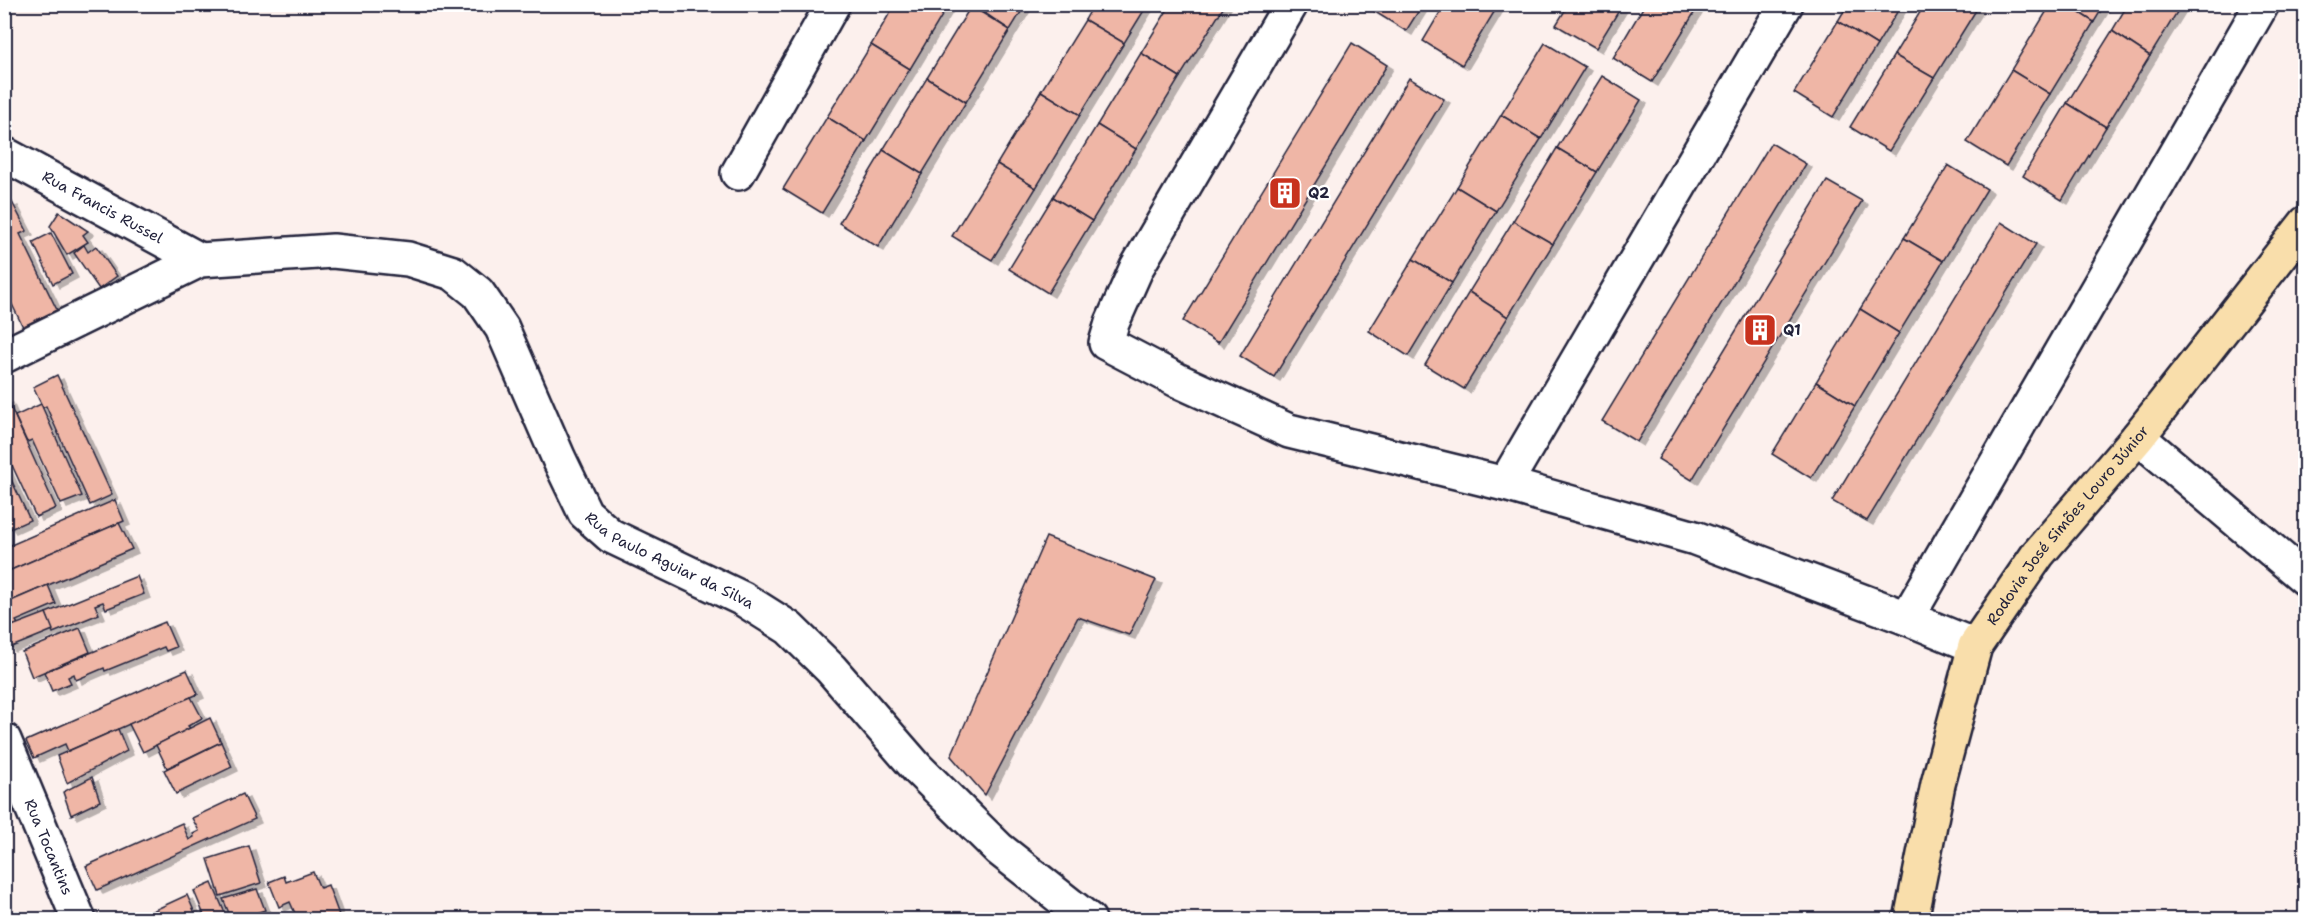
<svg xmlns="http://www.w3.org/2000/svg" width="2310" height="924" font-family="'Shantell Sans',sans-serif">
<defs>
<filter id="shadow"><feDropShadow dx="6" dy="4" stdDeviation="0" flood-color="#0004"/></filter>
</defs>
<rect width="100%" height="100%" fill="#fcf0ed"/>
<filter id="ink" filterUnits="userSpaceOnUse"><feTurbulence type="fractalNoise" baseFrequency=".0167" numOctaves="2"/><feDisplacementMap in="SourceGraphic" scale="12" xChannelSelector="R" yChannelSelector="G"/><feConvolveMatrix kernelMatrix="1 2 1 2 8 2 1 2 1" color-interpolation-filters="sRGB"/></filter>
<g filter="url(#ink)">
<g fill="#efb6a6" stroke="#22223b" stroke-width="1.5" filter="url(#shadow)">
<path d="M895,4H949L910,69L871,45Z"/>
<path d="M972,4H1026L1010,30Z"/>
<path d="M1094,4H1148L1124,43L1085,20Z"/>
<path d="M1171,4L1225,5L1180,77L1141,53Z"/>
<path d="M1369,4H1423L1406,31L1367,7Z"/>
<path d="M1445,4H1499L1462,65L1423,41Z"/>
<path d="M1569,4H1623L1596,48L1556,25Z"/>
<path d="M1645,4H1687L1696,10L1652,82L1613,58Z"/>
<path d="M1848,4H1902L1877,45L1838,21Z"/>
<path d="M1925,4H1975L1978,7L1934,78L1894,55Z"/>
<path d="M2051,4H2066L2094,22L2050,94L2011,70Z"/>
<path d="M2066,4H2105L2094,22Z"/>
<path d="M2128,4H2182L2150,56L2112,31Z"/>
<path d="M971,6L1010,30L966,102L927,78Z"/>
<path d="M1085,20L1124,43L1080,115L1041,91Z"/>
<path d="M1838,21L1877,45L1833,117L1794,93Z"/>
<path d="M2112,31L2150,56L2106,127L2067,103Z"/>
<path d="M1352,43L1387,65L1218,343L1183,321Z"/>
<path d="M1545,43L1585,67L1541,139L1501,115Z"/>
<path d="M871,45L910,69L866,141L827,117Z"/>
<path d="M1141,53L1180,77L1136,149L1097,125Z"/>
<path d="M1894,55L1934,78L1889,151L1850,127Z"/>
<path d="M2011,70L2050,94L2006,166L1967,142Z"/>
<path d="M1602,76L1641,100L1597,172L1557,148Z"/>
<path d="M927,78L966,102L922,174L883,150Z"/>
<path d="M1409,78L1444,99L1274,377L1240,356Z"/>
<path d="M1041,91L1080,115L1036,188L997,164Z"/>
<path d="M2067,103L2106,127L2062,200L2023,176Z"/>
<path d="M1501,115L1541,139L1496,211L1457,187Z"/>
<path d="M827,117L866,141L822,213L783,189Z"/>
<path d="M1097,125L1136,149L1092,221L1053,197Z"/>
<path d="M1771,143L1806,164L1637,442L1602,421Z"/>
<path d="M1557,148L1597,172L1553,244L1513,221Z"/>
<path d="M883,150L922,174L878,247L839,223Z"/>
<path d="M997,164L1036,188L992,260L952,236Z"/>
<path d="M1948,165L1987,189L1943,261L1904,238Z"/>
<path d="M1827,181L1862,201L1692,480L1658,459Z"/>
<path d="M1457,187L1496,211L1452,283L1413,259Z"/>
<path d="M1053,197L1092,221L1048,293L1009,269Z"/>
<path d="M12,202L27,231L20,234L57,310L23,327L7,294L4,296V205Z"/>
<path d="M59,212L88,231L83,235L88,242L67,255L50,226Z"/>
<path d="M1513,221L1553,244L1508,317L1469,292Z"/>
<path d="M2001,222L2036,244L1867,521L1832,501Z"/>
<path d="M51,233L72,274L53,284L33,242Z"/>
<path d="M1904,238L1943,261L1899,333L1860,309Z"/>
<path d="M84,245L88,252L96,246L117,276L99,289L74,253Z"/>
<path d="M1413,259L1452,283L1408,356L1369,331Z"/>
<path d="M1469,292L1508,317L1464,389L1425,365Z"/>
<path d="M1860,309L1899,333L1855,406L1816,382Z"/>
<path d="M57,375L112,495L90,505L46,406L43,408L33,387Z"/>
<path d="M1816,382L1855,406L1811,478L1772,454Z"/>
<path d="M7,399L56,508L36,517L4,448V400Z"/>
<path d="M41,404L82,496L61,504L32,440L27,442L15,416Z"/>
<path d="M4,464L30,520L10,529L4,520Z"/>
<path d="M115,500L124,521L4,573V548Z"/>
<path d="M119,523L132,549L4,604V573Z"/>
<path d="M1046,537L1156,580L1129,635L1078,617L985,795L951,756Z"/>
<path d="M137,576L144,594L106,609L103,602L95,605L99,614L53,633L46,613Z"/>
<path d="M48,585L56,604L16,621L18,624L4,629V604Z"/>
<path d="M46,613L53,630L9,648L4,636V629Z"/>
<path d="M165,622L176,647L166,651L164,647L105,671L104,668L76,680L74,674L68,677L71,683L52,691L44,672Z"/>
<path d="M80,628L90,652L32,677L22,652Z"/>
<path d="M187,670L198,694L68,751L65,744L34,758L26,741Z"/>
<path d="M191,697L202,718L188,726L190,728L143,752L129,724Z"/>
<path d="M210,718L221,742L167,768L156,745Z"/>
<path d="M118,729L127,751L67,783L57,756Z"/>
<path d="M221,742L232,767L176,794L164,770Z"/>
<path d="M92,777L100,801L71,815L63,792Z"/>
<path d="M243,794L255,819L97,890L86,866L182,823L189,840L194,837L193,834L199,831L192,818Z"/>
<path d="M249,846L261,883L220,896L208,859Z"/>
<path d="M313,872L320,888L328,885L339,915L327,920H298L290,902L279,907L269,882L284,876L286,882Z"/>
<path d="M212,883L215,890L228,920H206L194,891Z"/>
<path d="M257,889L265,910L253,914L255,920H232L223,899Z"/>
<path d="M187,895L198,920H133Z"/>
</g>
<g fill="none" stroke-linecap="round" stroke-linejoin="round">
<defs>
<g id="street">
<path d="M1291,4L1137,267L1112,323L1106,343L1177,380L1289,431L1505,484L1695,538L1907,618L1975,646"/>
<path id="s1" d="M4,154L200,260"/>
<path d="M738,173L833,4"/>
<path id="s2" d="M4,356L200,260L333,251L408,259L453,273L478,293L502,328L559,459L585,513L611,536L743,599L789,628L831,669L917,768L999,849L1089,920"/>
<path d="M2138,437L2306,579"/>
<path d="M1505,484L1786,4"/>
<path d="M1907,618L2262,4"/>
<path id="s3" d="M4,740L79,920"/>
</g>
<g id="primary">
<path id="s4" d="M1911,920L1938,784L1975,646L2038,554L2138,437L2306,223"/>
</g>
</defs>
<use href="#street" stroke="#22223b" stroke-width="38"/>
<use href="#primary" stroke="#22223b" stroke-width="38"/>
<use href="#street" stroke="#fff" stroke-width="33"/>
<use href="#primary" stroke="#f9deab" stroke-width="33"/>
</g>
</g>
<defs>
<symbol id="building-square" viewBox="-11 -11 22 22"><rect x="-9" y="-9" width="18" height="18" rx="4" fill="#c8321e" stroke="#fff"/><path d="M-4-6H4V6H1V3H-1V6H-4ZM-2.5-4.3h1.7v1.8h-1.7ZM.8-4.3h1.7v1.8H.8ZM-2.5-1h1.7V.8h-1.7ZM.8-1h1.7V.8H.8Z" fill="#fff"/></symbol>
</defs>
<g fill-rule="evenodd">
<use href="#building-square" x="1266" y="174" width="38" height="38"/>
<use href="#building-square" x="1741" y="311" width="38" height="38"/>
</g>
<g text-anchor="middle" dominant-baseline="central" stroke-width="4.5" stroke-linejoin="round" paint-order="stroke">
<g font-size="15" font-weight="bold" fill="#22223b" stroke="#fff" text-anchor="start">
<text x="1308" y="193">Q2</text>
<text x="1783" y="330">Q1</text>
</g>
<g font-size="15" fill="#22223b" stroke="#fff">
<text stroke="none"><textPath href="#s1" startOffset="112">Rua Francis Russel</textPath></text>
<text stroke="none"><textPath href="#s4" startOffset="434">Rodovia José Simões Louro Júnior</textPath></text>
<text stroke="none"><textPath href="#s2" startOffset="849">Rua Paulo Aguiar da Silva</textPath></text>
<text stroke="none"><textPath href="#s3" startOffset="116">Rua Tocantins</textPath></text>
</g>
</g>
<rect width="2310" height="924" fill="none" stroke="#fff" stroke-width="24"/>
<rect x="12" y="12" width="2286" height="900" fill="none" stroke="#22223b" stroke-width="2" filter="url(#ink)"/>
</svg>
